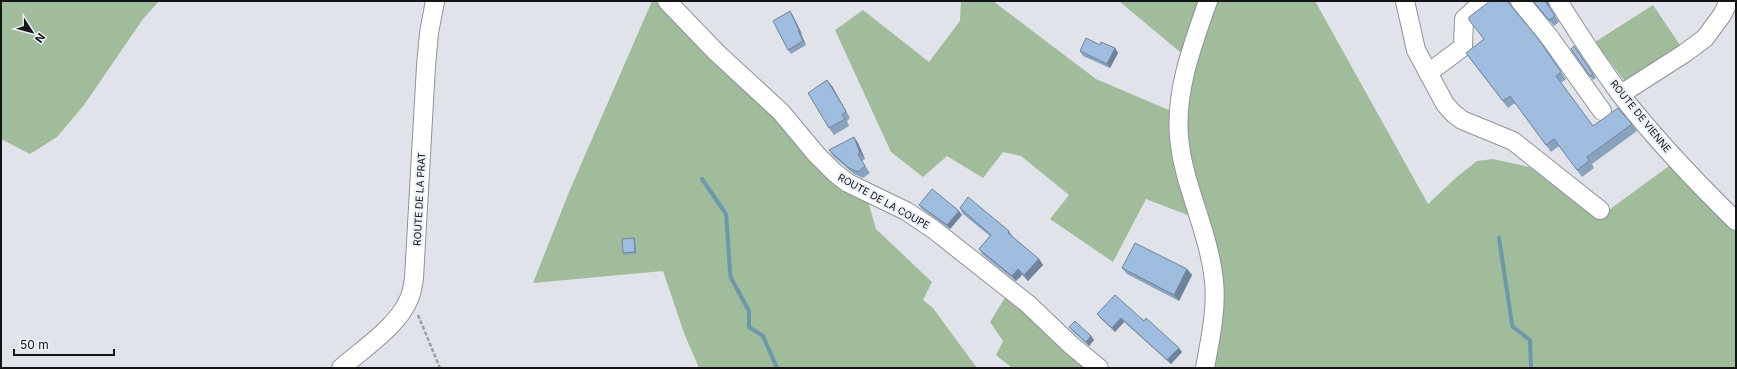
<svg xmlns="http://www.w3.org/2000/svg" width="1737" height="369" font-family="Inter,sans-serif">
<rect width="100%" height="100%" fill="#e0e4ea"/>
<g fill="#a0bc9a">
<path d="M1,1H159L143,19L84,105L57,137L30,154L1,139Z"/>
<path d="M652,1H656L775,116L867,198L876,229L932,282L923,300L933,308L977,368H699L684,333L663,271L533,283L569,192Z"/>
<path d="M961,1H993L1096,79L1171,111L1195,218L1146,199L1113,262L1050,219L1069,195L1021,156L1003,152L983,178L947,156L923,177L891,152L835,30L863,10L929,62L960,21Z"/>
<path d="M1119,1H1202L1186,45L1180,52Z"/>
<path d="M1214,1H1315L1428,204L1458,176L1477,161L1493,159L1529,167L1557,184L1598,218L1673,163L1736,228V368H1211L1216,334L1188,160L1185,99Z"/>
<path d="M1653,5L1680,45L1681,49L1630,81L1624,80L1595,42Z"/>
<path d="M1006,296L1090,368H1012L996,355L1003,341L990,322Z"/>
</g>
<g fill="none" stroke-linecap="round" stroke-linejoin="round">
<g stroke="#6c98ad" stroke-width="4">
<path d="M702,179L726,214L730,271L731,278L749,311V327L763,336L777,368"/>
<path d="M1499,238L1512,324L1513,327L1530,340L1531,368"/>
</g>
<defs>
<g id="minor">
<path d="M667,1L716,52L781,112L816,154L835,173L848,183L906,211L933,229L1028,304L1071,345L1099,368"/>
<path d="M1405,1L1416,50L1445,104L1454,114L1462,120L1513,141L1600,210"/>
<path d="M1520,1L1550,38L1602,111"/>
<path d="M1558,1C1578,33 1599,65 1621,95C1656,140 1695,181 1736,221"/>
<path d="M1428,73L1463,47L1464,19L1484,1"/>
<path d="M1621,94L1685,53L1705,38L1722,15L1729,1"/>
<path d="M341,368C363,349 398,326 409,299C412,293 413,285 414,278L426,66L429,33L435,1"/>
<path d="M1205,368C1210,340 1217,309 1214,281C1209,231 1183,185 1179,137C1175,90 1193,44 1208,1"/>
</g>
</defs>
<use href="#minor" stroke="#8e9398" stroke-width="20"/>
<path stroke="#9b9fa3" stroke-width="2.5" stroke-dasharray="4 2" stroke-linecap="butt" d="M418,315L440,368"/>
<use href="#minor" stroke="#fff" stroke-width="18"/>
</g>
<g fill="#89a3bf">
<path d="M1490,1H1510V2L1511,6L1537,37L1566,79L1561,83L1593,126L1632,124L1637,131L1592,164L1594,168L1582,177L1559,146L1551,152L1515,103L1508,108L1471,60L1484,40Z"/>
<path d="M1532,1H1548L1549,7L1559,22L1554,26Z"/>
<path d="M790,11L793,16L802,34H801L806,45L791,54L788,50Z"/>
<path d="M1100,45L1115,48L1118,53L1110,68L1083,56L1080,51Z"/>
<path d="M1574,46L1596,78L1593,80L1571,49Z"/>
<path d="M832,86L850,118L847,121L849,126L834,135L829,128Z"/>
<path d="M854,137L858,143L865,159L862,161L870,173L863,178L854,174L833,156L829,150Z"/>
<path d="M919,205L962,215L950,229L922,209Z"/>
<path d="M960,208L1009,231L1013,237L1039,259L1043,265L1028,281L1022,275L1016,281L983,255L979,249L990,236L963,214Z"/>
<path d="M634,238L635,241L636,254L624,255L623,253Z"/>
<path d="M1122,268L1187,269L1192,275L1179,301L1127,274Z"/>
<path d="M1097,314L1144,321L1182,352L1171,364L1124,322L1115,332L1101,319Z"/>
<path d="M1069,327L1091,336L1094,340L1089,346L1072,331Z"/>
</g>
<g fill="#6f849b">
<path d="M1545,1H1548L1549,7L1559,22Z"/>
<path d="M790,11L793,16L802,34L799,30Z"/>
<path d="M798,30L801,34L806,45L803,41Z"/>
<path d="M1115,48L1118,53L1110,68L1107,64Z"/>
<path d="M827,80L832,86L850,118L846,111Z"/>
<path d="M854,137L858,143L865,159L860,153Z"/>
<path d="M959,211L962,215L950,229L947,225Z"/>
<path d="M634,238L635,241L636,254L635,252Z"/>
<path d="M1039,259L1043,265L1028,281L1024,275Z"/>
<path d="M1018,269L1022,275L1016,281L1012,276Z"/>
<path d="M1187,269L1192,275L1179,301L1174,295Z"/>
<path d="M1121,318L1124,322L1115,332L1112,328Z"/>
<path d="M1091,336L1094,340L1089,346L1086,342Z"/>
<path d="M1179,348L1182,352L1171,364L1167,360Z"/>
</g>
<g fill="#9fbdde" stroke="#6f849b">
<path d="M1490,1H1507L1537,37L1561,72L1556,76L1593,126L1618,108L1632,124L1587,157L1589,161L1577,170L1554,139L1546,145L1510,96L1503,101L1466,53L1484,39L1469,20V17Z"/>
<path d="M1533,1H1545L1555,16L1549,20Z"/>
<path d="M790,11L799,30H798L803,41L788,50L773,21Z"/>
<path d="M1086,38L1100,45L1101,42L1115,48L1107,64L1080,51Z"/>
<path d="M1574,46L1593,74L1590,76L1571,49Z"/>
<path d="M827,80L846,111L842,115L845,119L829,128L808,93Z"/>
<path d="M854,137L860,153L858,154L865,166L858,172L849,168L829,150Z"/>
<path d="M932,189L959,211L947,225L919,205Z"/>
<path d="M968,197L1009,231L1008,233L1039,259L1024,275L1018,269L1012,276L979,249L991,235L960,208Z"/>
<path d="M634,238L635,252L623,253L622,239Z"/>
<path d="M1135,243L1187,269L1174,295L1122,268Z"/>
<path d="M1115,295L1144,321L1146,318L1179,348L1167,360L1121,318L1112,328L1097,314Z"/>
<path d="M1075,321L1091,336L1086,342L1069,327Z"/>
</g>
<g text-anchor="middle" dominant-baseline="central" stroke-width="4" stroke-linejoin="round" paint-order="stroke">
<g font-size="10" fill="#121416" stroke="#edf2f7">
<text transform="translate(1641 116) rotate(51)">ROUTE DE VIENNE</text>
<text transform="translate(419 199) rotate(-87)">ROUTE DE LA PRAT</text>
<text transform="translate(884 201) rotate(29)">ROUTE DE LA COUPE</text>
</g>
</g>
<rect width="1737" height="369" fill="none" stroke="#121416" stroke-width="4"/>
<g transform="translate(32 32) rotate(126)" stroke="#edf2f7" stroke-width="3" paint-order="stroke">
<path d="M0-3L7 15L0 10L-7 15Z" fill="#121416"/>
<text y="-6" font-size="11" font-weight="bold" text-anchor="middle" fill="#121416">N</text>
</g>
<path d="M14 349v6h100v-6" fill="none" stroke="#121416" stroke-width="2"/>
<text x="20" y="349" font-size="12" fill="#121416" stroke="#edf2f7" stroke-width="3" paint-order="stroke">50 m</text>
</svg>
